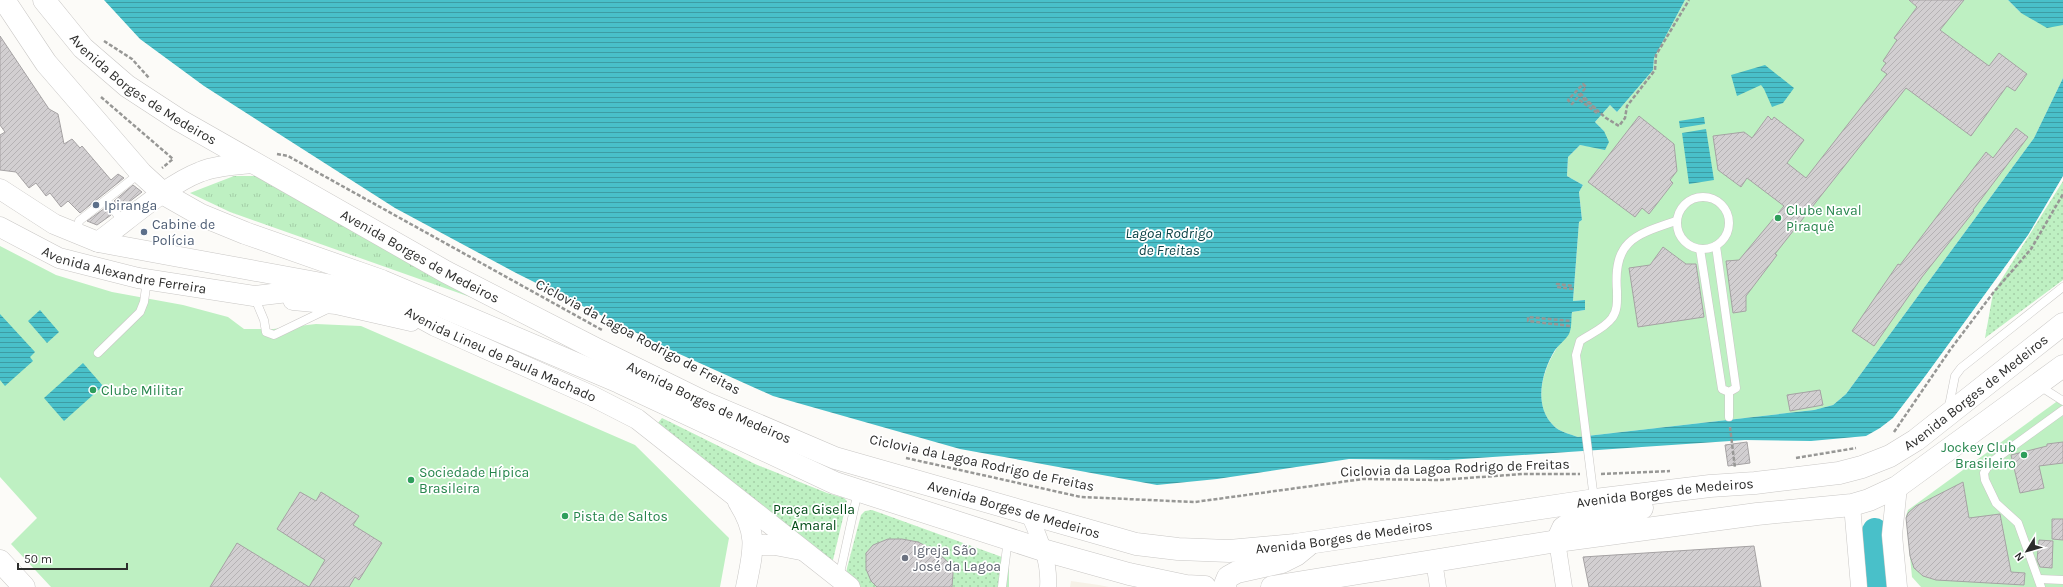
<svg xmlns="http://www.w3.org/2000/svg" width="2063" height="587" font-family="Karla,sans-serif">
<defs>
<pattern id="grass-tufts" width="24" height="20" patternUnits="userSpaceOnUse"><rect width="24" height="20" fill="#bef0c2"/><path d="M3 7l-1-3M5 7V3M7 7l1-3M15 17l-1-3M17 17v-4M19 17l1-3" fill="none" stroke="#a4cea7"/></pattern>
<pattern id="park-dots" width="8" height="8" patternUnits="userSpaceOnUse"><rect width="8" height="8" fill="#bef0c2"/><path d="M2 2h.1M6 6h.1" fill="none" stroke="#a4cea7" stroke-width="1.8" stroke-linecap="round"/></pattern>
<pattern id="water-rules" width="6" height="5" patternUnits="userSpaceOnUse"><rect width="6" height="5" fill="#49c0c9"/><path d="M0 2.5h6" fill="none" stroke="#3d9ca3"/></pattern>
<pattern id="building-hatch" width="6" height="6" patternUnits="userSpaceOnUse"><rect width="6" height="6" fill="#d2cfd1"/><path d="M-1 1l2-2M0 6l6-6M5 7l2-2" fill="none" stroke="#b5b2b4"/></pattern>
</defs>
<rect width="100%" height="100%" fill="#fcfbf8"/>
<path fill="#f6f1e7" d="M1071,581L1099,585L1109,587H1070Z"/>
<path fill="url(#grass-tufts)" d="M234,176H259L473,298L230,212L190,193Z"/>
<g fill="url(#park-dots)">
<path d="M2063,181V280L1985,338L1993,293Z"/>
<path d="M662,418L755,464L827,493L844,498L847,501L833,560L827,563L666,433L658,423Z"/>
<path d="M872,510L1002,557L1009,569V587H856L846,575L847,568L861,515L865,511Z"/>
</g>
<g fill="#bef0c2">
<path d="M1685,0H2008L2021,13L2063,25V78L2034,138L1846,394L1833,405L1814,410L1578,437C1570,434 1559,432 1553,425C1533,405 1542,372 1555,351C1564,336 1570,332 1572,312L1585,310V300L1573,301L1579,222L1582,220L1579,192L1583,185L1567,176L1568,157L1580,145L1594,147L1604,131L1595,122L1610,105L1617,112L1653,70L1654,58Z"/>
<path d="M0,246L56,275L112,292L183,305L228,317L244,329H273L316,324L361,326L635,445L729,538L720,587H51L11,544L37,518L0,477Z"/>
<path d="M2063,397V587H1921L1912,577L1906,516L1908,510Z"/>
</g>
<g fill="url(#water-rules)">
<path d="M104,0H1685L1654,58L1653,70L1617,112L1610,105L1595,122L1604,131L1609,142L1605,150L1580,145L1568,157L1567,176L1583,185L1579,192L1582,220L1579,222L1573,301L1585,300V310L1572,312C1571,319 1572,328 1569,334C1566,339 1559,345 1555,350C1542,371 1533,405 1553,425C1559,432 1570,434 1578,437L1814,410L1833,405L1846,394L2034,138L2063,78V176L2028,235L1926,375L1893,418L1880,428L1866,436L1811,441L1745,440L1448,460L1349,459L1217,479L1157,485L960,449L773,396L675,352L518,274L395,208L204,86L140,39Z"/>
<path d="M2008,0H2063V25L2047,28L2021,13Z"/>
<path d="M1765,65L1794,88L1783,103L1772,107L1764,89L1761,85L1737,96L1731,75Z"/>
<path d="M1704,117L1705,124L1680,128L1679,121Z"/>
<path d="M1706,129L1714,180L1689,184L1682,133Z"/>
<path d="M40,310L59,332L47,343L28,321Z"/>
<path d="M0,314L35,352L30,357L33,361L5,386L0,380Z"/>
<path d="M83,363L103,386L64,421L44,398Z"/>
</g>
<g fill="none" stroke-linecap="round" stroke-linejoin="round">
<path stroke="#49c0c9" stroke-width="26" d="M1875,531L1880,587"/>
</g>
<g fill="url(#building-hatch)" stroke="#a5a2a3">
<path d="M1909,0H1964L1940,30L1989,66L1999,53L2027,74L2015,91L2007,86L1971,136L1906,88L1775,254L1777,255L1746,296V311L1733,313L1726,261L1739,260L1784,206L1747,178L1741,187L1718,170L1713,136L1744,132L1752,138L1768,116L1772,120L1774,117L1804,140L1787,163L1806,178L1887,74L1881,70L1886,63L1883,61L1897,40L1894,38L1917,7Z"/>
<path d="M0,36L49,109L58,114L64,144L72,139L80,148L82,146L111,180L118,174L124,178L80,213L68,201L61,207L50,193L46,196L36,183L29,188L16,172L0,170V135L5,132L0,125Z"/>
<path d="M1639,116L1674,144L1677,171L1670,180L1673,183L1649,214L1642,208L1635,217L1588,182Z"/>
<path d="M2016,128L2028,137L1973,210L1974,211L1922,277L1874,346L1852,331L1898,264L1900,265L1986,152L1993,158Z"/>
<path d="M133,185L142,192L120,209L114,201Z"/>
<path d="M105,208L111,215L97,225L87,221Z"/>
<path d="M1663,247L1686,264H1696L1704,317L1638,327L1629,268L1650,265Z"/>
<path d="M1820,390L1823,405L1790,411L1787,395Z"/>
<path d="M1747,442L1750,463L1728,466L1725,445Z"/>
<path d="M2063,442V463L2039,466L2044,488L2020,493L2011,455L2047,446V444Z"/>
<path d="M1963,482L1969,518L2000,514L2011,572L2025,573L2024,585L1936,580L1923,576L1914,568L1910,556L1906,518L1908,513L1916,506Z"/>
<path d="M300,492L316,501L321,492L359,516L353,525L382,543L359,580L355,577L349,587H210L237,543L309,587L325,560L277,529Z"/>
<path d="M2052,519H2063V540L2052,539Z"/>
<path d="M888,539H902L918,542L936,551L949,563L953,573L952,587H877L871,581L866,569V553L873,545Z"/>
<path d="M2039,540L2053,541L2052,568L2040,567L2037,560Z"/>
<path d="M1754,546L1761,587H1589L1583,557Z"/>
</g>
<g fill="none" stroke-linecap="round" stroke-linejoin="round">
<defs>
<g id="service">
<circle cx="1703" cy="223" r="26"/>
<path d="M106,200L123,222"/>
<path d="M77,234L79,221L140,173"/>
<path d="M1700,249L1722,389L1729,392L1736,388L1716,246"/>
<path d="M254,296L264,320L266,332L274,335L330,308"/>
<path d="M98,353L140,312L144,302L147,280"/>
<path d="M2038,385L2063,401"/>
<path d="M1948,411L1955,376L1961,368L2063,287"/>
<path d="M1729,417V392"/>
<path d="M1594,499L1576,355L1580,341C1590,334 1605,328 1612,318C1618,310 1617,300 1617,291C1613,241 1634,235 1676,221"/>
<path d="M839,578L858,491"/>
<path d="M2040,579L2063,580"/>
<path d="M1002,587L1008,539"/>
<path d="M2041,587L2018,523L1996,503L1985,480L1984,473L1990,463L2063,410"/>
</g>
<g id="minor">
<path d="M1852,505L1859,587"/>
<path d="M1029,514C1039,537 1050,561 1048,587"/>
<path d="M1557,541L1564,587"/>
<path d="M1434,561L1438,587"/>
</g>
<g id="tertiary">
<path id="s1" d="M0,189L54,224L98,242L338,286L386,299L435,326L592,396L637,419L850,587"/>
<path id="s2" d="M0,227L59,258L138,278L254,296L322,288"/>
<path d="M98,242C127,221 168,184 200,172C216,165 235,165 252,163"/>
<path d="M293,300L336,304L411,321"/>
<path d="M738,502C759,535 753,551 746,587"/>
<path d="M754,545H775L801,550"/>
<path d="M1897,587L1892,535L1897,487"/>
</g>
<path id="secondary" d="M0,561L24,587"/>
<g id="trunk">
<path d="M4,0L46,63L141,173L164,194L201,215L245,233L382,281L619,382L835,483L1043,550L1129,574L1186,586L1205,587"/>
<path id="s3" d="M44,0L83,48L127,86L179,120L446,272L596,349L706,403L835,458L1136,544L1178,549L1229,551L1295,545L1595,500L1710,486L1755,483L1839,473L1862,467L1890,456L1916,440L2063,324"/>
<path d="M1557,541L1563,528L1573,521L1642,508"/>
<path d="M1224,587L1228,577L1237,572L1282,562L1296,555L1307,546"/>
<path d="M1272,587L1557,541L1757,514L1852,505L1869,500L1897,487L2063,366"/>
</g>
</defs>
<use href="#service" stroke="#c9c7c5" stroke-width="9"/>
<use href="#minor" stroke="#c9c7c5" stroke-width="17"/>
<use href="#tertiary" stroke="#c9c7c5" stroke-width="21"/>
<use href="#secondary" stroke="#c9c7c5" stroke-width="23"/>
<use href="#trunk" stroke="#c9c7c5" stroke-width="23"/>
<g stroke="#979795" stroke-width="2.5" stroke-dasharray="4 2" stroke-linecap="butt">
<path d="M104,41L132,59L149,78"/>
<path d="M1578,94L1606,118L1619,126L1625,118L1627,106L1655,70L1656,55L1689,0"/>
<path d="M101,97L173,159L162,168"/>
<path d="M1597,113L1577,98L1572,104L1568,100L1583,84L1586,87L1581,94L1598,111"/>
<path d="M277,154L288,156L602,330"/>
<path d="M1573,289L1557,287V284L1574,286"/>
<path d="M1570,326L1528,321V317L1571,321"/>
<path d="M1730,427L1735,468"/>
<path d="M1894,432L1950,350L1993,293L2031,249L2063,194"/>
<path d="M906,458L1081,497L1195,502L1363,479L1439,480L1523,474H1580"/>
<path d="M1796,458L1856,448"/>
<path d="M1601,474L1670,471"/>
</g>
<use href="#service" stroke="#fff" stroke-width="8"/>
<use href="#minor" stroke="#fff" stroke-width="16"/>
<use href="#tertiary" stroke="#fff" stroke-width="20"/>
<use href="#secondary" stroke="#fff" stroke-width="22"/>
<use href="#trunk" stroke="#fff" stroke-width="22"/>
</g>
<g fill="#5c6f8a" stroke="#fff" stroke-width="1.5">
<circle cx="96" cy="205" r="4"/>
<circle cx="144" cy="232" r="4"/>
</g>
<g fill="#2e9e5b" stroke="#fff" stroke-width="1.5">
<circle cx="1778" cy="218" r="4"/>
<circle cx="93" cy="390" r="4"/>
<circle cx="2024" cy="455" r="4"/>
<circle cx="411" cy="480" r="4"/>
<circle cx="565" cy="516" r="4"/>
</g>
<circle fill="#6b7280" stroke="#fff" stroke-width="1.5" cx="905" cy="558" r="4"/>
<g text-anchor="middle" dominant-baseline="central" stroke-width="3.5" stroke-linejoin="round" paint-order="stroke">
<g font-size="14" fill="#2d2d2c" stroke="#fff">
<text stroke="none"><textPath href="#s3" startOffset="135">Avenida Borges de Medeiros</textPath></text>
<text stroke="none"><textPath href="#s3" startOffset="459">Avenida Borges de Medeiros</textPath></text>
<text stroke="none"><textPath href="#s2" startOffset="133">Avenida Alexandre Ferreira</textPath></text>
<text transform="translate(638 337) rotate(28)">Ciclovia da Lagoa Rodrigo de Freitas</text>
<text stroke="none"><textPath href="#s1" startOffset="533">Avenida Lineu de Paula Machado</textPath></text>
<text stroke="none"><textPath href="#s3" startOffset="2103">Avenida Borges de Medeiros</textPath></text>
<text stroke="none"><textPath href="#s3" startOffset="783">Avenida Borges de Medeiros</textPath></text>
<text transform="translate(982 463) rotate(12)">Ciclovia da Lagoa Rodrigo de Freitas</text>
<text transform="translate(1455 468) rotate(-2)">Ciclovia da Lagoa Rodrigo de Freitas</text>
<text stroke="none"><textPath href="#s3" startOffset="1767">Avenida Borges de Medeiros</textPath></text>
<text stroke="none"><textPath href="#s3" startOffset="1107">Avenida Borges de Medeiros</textPath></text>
<text stroke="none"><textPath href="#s3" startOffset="1443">Avenida Borges de Medeiros</textPath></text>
</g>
<g font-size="14" fill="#4e5e75" stroke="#fff" text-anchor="start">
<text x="104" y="205">Ipiranga</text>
<text x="152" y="224">Cabine de<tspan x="152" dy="16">Polícia</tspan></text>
</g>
<g font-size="14" fill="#27864d" stroke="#fff" text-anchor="start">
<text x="1786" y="210">Clube Naval<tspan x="1786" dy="16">Piraquê</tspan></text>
<text x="101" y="390">Clube Militar</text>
<text x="2016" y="447" text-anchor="end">Jockey Club<tspan x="2016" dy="16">Brasileiro</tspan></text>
<text x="419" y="472">Sociedade Hípica<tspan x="419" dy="16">Brasileira</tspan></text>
<text x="573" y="516">Pista de Saltos</text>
</g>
<g font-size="14" fill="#004b16" stroke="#fff">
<text x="814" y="509">Praça Gisella<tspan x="814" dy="16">Amaral</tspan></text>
</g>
<g font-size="14" fill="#5b616d" stroke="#fff" text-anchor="start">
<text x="913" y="550">Igreja São<tspan x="913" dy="16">José da Lagoa</tspan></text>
</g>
<g font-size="15" font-style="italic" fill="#0b4246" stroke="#fff">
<text x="1169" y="233">Lagoa Rodrigo<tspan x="1169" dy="17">de Freitas</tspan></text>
</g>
</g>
<g transform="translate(2027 551) rotate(233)" stroke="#ffffff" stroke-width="3" paint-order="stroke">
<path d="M0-3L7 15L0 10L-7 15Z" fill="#2d2d2c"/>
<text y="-6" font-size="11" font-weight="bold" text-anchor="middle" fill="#2d2d2c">N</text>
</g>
<path d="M18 563v6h109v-6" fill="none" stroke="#2d2d2c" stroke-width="2"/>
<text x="24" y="563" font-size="12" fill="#2d2d2c" stroke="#ffffff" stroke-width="3" paint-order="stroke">50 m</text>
</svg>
